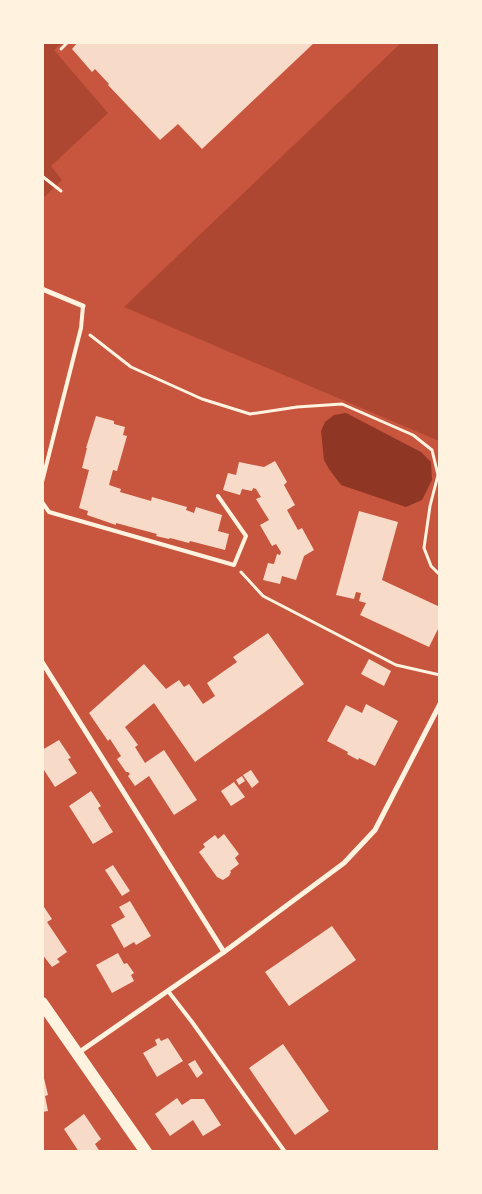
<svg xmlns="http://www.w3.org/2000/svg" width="482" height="1194" font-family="'Fira Sans',sans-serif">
<rect width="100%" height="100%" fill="#c8553d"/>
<g fill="#ae4732">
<path d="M402,42L439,43V441L124,307Z"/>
<path d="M42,43H62L54,50L108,113L51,166L62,180L43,198Z"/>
</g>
<path fill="#8f3625" d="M346,413L421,452L431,462L432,480L422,500L406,507L341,485L329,469L324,460L321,431L325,422L334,415Z"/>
<g fill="#f7dbc8">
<path d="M78,42H315L202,149L178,124L160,140L108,85L109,84L95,69L92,72L72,49Z"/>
<path d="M96,416L114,421V424L125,427L123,435L127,436L117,471L113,470L109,485L121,489L120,492L151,501L152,497L187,507L186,510L194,513L196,507L222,515L218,531L229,534L225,550L190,541L189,543L170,538L169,539L156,536L157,534L116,523V525L87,515L88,511L79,508L89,470L82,468L87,448H86Z"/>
<path d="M275,461L287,482L284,485L295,505L287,510L298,530L302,528L314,550L304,556L296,580L282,576L280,584L263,580L268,563L274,564L277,554L280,555L281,552L276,544L272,546L260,525L269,520L256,499L261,497L256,489L253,488L252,491L242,489L240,495L223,490L228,473L236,475L239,462L264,467Z"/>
<path d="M359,511L398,522L382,580L440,607V625L429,647L360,615L366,603L359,601L361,593L356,592L354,599L336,595Z"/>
<path d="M268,633L304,684L195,762L154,703L125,727L138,745L135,747L145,763L164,750L197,800L174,815L149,776L135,786L128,776L130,774L128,772H126L117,759L121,756L110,739L108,741L89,713L144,664L166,689L179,680L184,687L189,684L203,704L215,696L207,683L237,662L233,657Z"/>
<path d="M369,659L391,671L384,686L361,674Z"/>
<path d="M366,704L398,721L375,766L359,758L358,760L347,754L348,752L327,741L346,705L362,713Z"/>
<path d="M59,740L71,758L68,759L77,773L55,787L42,767V750Z"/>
<path d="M251,770L259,782L252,788L243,775Z"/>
<path d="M242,776L245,781L239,785L236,780Z"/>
<path d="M234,782L245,797L231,806L221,791Z"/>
<path d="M91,791L101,806L98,808L113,832L93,844L69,806Z"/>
<path d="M224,834L239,854L235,858L239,864L230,871L231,872L229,876L223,880L217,877L199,852L205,847L203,844L215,835L218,839Z"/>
<path d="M113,865L130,891L122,896L105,870Z"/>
<path d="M130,901L151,936L136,945L134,942L124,948L111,925L125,917L119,907Z"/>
<path d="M44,907L52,919L47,922L67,952L57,959L60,962L52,967L42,954V908Z"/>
<path d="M332,926L356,960L289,1006L265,972Z"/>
<path d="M118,953L124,964L127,963L134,973L131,975L134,981L112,993L96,965Z"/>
<path d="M159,1038L161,1041L168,1038L183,1061L157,1077L143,1053L157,1045L155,1040Z"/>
<path d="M283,1044L329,1111L295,1135L249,1068Z"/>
<path d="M195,1060L203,1073L197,1078L188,1064Z"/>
<path d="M42,1070L48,1095L45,1096L48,1111L42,1112Z"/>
<path d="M177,1098L182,1105L191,1099H204L221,1125L203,1136L193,1120L170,1136L155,1114Z"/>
<path d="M84,1114L101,1139L95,1144L100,1152H79L64,1129Z"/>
</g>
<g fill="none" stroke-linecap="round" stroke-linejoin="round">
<g stroke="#fff3e0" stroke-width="3">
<path d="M61,49L68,42"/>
<path d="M42,176L61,191"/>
<path d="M90,335L131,367L202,399L250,414L297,407L342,404L413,435L432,450L438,475L430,506L424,548L431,566L440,575"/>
<path d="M241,572L263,596L396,665L440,675"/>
</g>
<g stroke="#fff3e0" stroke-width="4">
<path d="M42,482L81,328L83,306"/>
<path d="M42,502L49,512L234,565L246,536L218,496"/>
<path d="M168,991L192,1022L285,1152"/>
</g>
<g stroke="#fff3e0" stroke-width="5">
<path d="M42,289L83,306"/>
<path d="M42,662L224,952"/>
<path d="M78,1053L224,952L344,863L375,830L440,704"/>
</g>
<path stroke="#fff3e0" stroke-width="12" d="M42,1003L146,1152"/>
</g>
<rect width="482" height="1194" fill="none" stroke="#fff3e0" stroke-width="88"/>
</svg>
